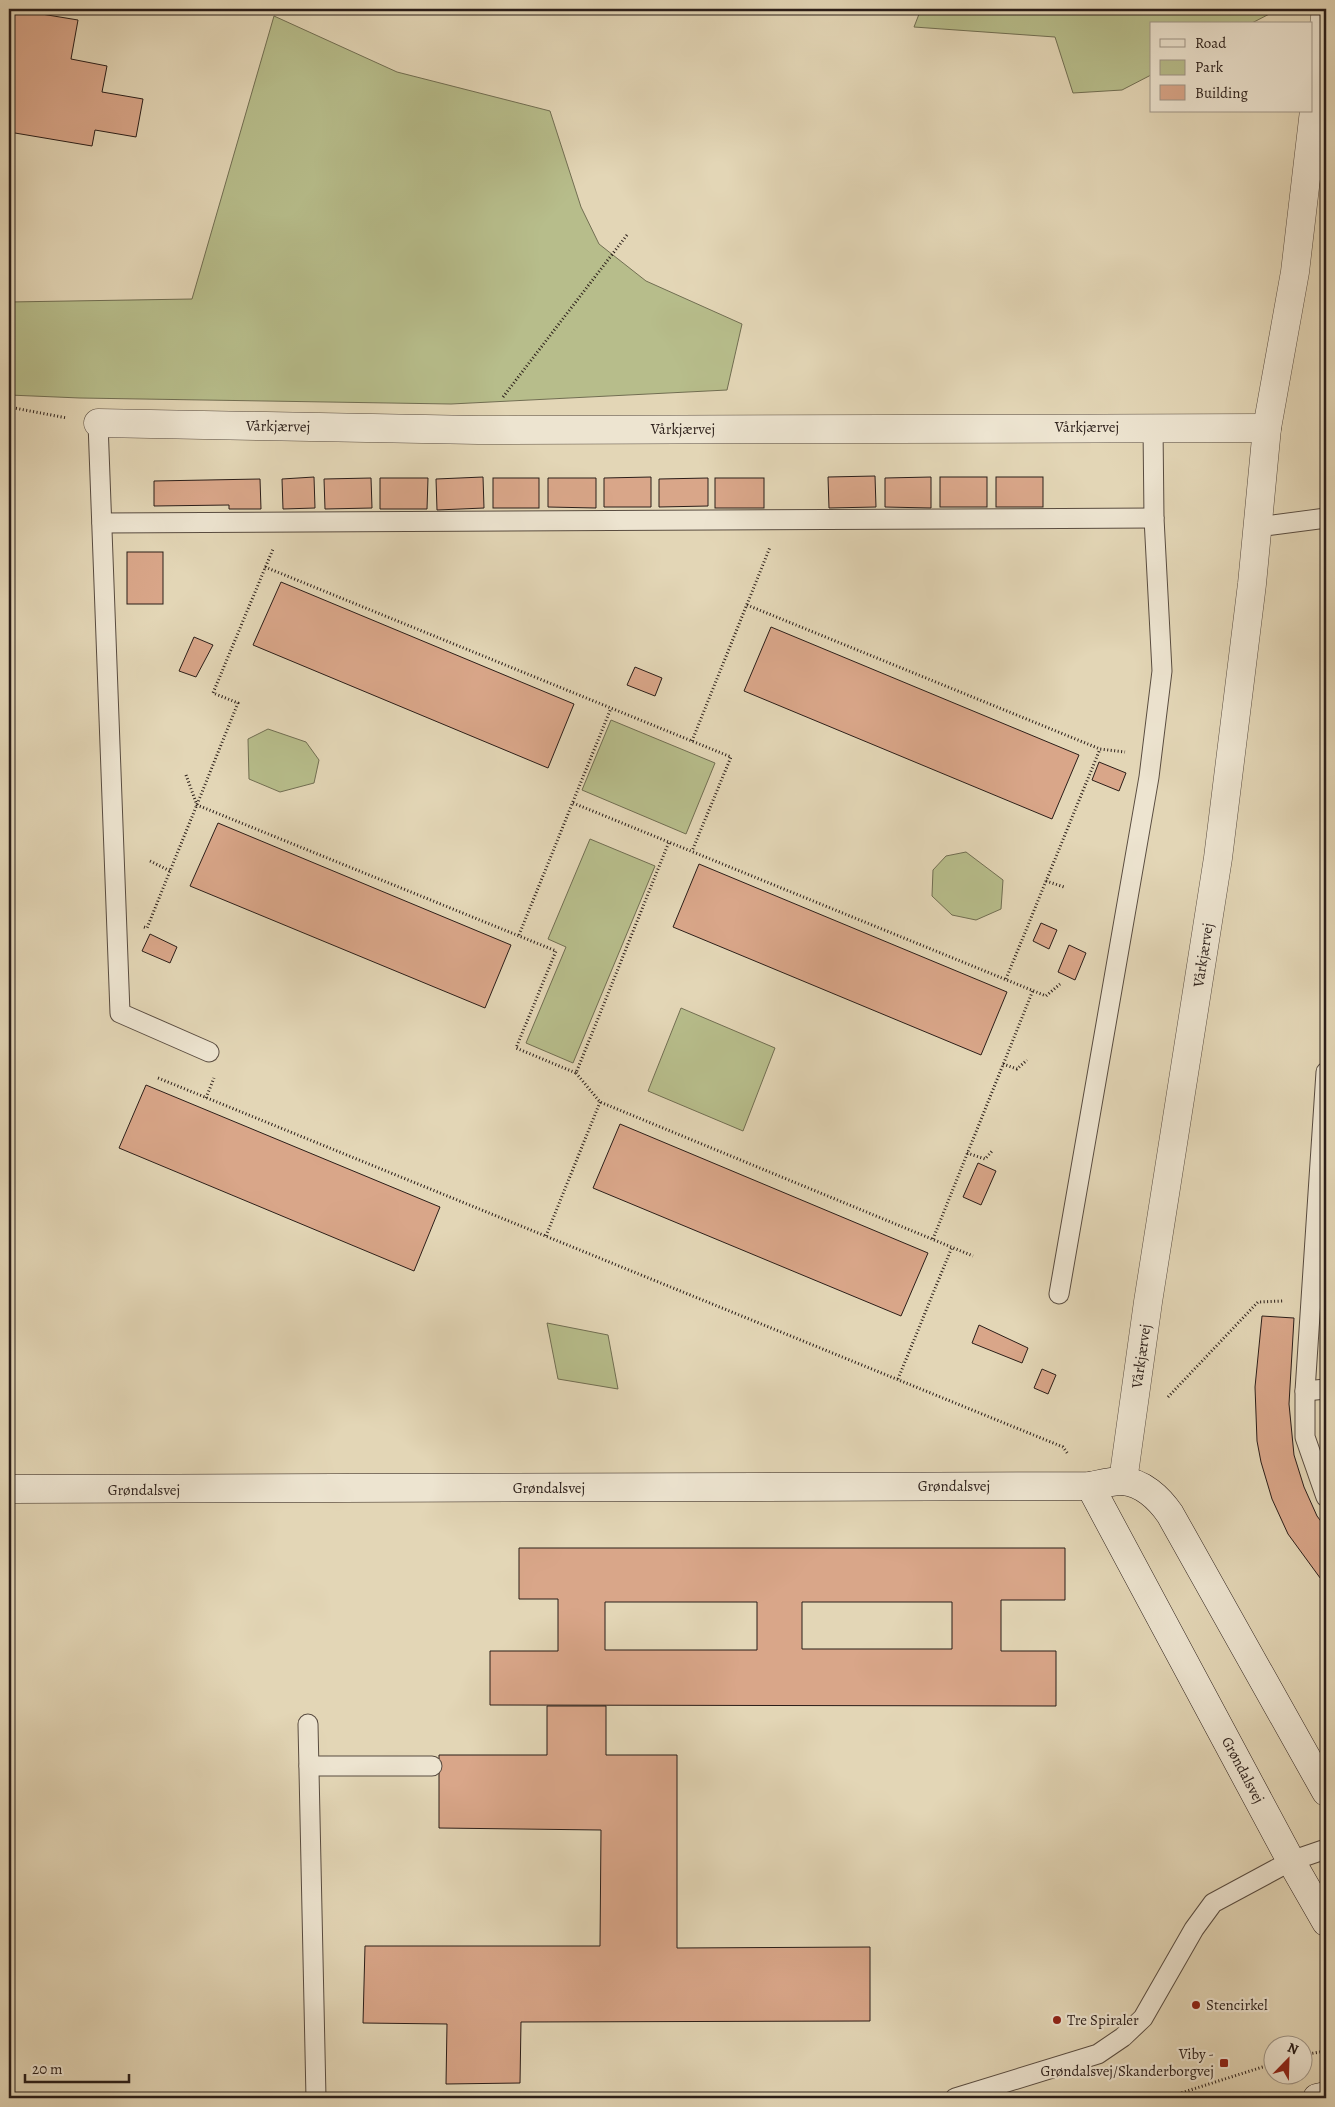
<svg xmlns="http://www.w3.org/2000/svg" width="1335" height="2107" font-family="Alegreya,serif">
<rect width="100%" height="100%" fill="#e3d6b6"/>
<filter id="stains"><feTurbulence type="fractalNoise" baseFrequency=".004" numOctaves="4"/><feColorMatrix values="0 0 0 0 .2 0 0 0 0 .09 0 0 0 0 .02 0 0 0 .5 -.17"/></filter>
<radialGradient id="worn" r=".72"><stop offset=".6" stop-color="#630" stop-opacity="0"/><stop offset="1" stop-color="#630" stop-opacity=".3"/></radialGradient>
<g fill="#b7bd8b" stroke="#716e52">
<path d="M921,9H1279L1250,24H1151V75L1122,90L1073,93L1055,37L914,27Z"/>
<path d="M274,16L397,72L550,111L581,207L599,244L646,281L742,324L727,390L451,404L80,398L9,395V302L192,299Z"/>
<path d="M611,720L715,763L686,834L582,790Z"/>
<path d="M268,729L306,742L319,760L314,783L280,792L249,779L248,739Z"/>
<path d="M590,839L655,866L573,1063L526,1043L566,947L548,939Z"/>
<path d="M966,852L1003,880L1001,909L976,920L952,915L932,896L933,870L946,856Z"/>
<path d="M681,1008L775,1048L743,1131L648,1091Z"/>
<path d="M547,1323L608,1335L618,1389L558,1379Z"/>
</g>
<g fill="#d9a689" stroke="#2b1e19" fill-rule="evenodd">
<path d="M11,9L78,20L71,59L107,66L102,92L143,99L136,137L95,130L92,146L9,132V21Z"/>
<path d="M875,476L876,507L829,508L828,477Z"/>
<path d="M314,477L315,508L283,509L282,479Z"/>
<path d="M483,477L484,508L437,510L436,479Z"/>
<path d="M651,477V507H604V478Z"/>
<path d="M931,477V508L885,507V478Z"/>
<rect x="940" y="477" width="47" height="30"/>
<rect x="996" y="477" width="47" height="30"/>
<path d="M371,478L372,508L325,509L324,479Z"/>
<path d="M380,478H428L427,509H380Z"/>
<rect x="493" y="478" width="46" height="30"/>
<path d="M548,478H596V508L548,507Z"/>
<path d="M708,478V506L659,507V479Z"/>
<rect x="715" y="478" width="49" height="30"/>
<path d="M260,479L261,509H229V505L154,506V481Z"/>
<rect x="127" y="552" width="36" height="52"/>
<path d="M281,582L574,704L548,768L253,645Z"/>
<path d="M771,627L1079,755L1052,819L744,691Z"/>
<path d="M194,637L213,645L196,677L179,671Z"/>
<path d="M635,667L662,678L655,696L627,685Z"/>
<path d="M1099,762L1126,773L1119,791L1092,780Z"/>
<path d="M218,823L511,945L485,1008L190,886Z"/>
<path d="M699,864L1007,992L981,1055L673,927Z"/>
<path d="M1041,923L1057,930L1049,949L1033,941Z"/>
<path d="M150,934L177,947L170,963L142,951Z"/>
<path d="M1069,945L1086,953L1075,980L1058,972Z"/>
<path d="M146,1085L440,1207L414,1271L119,1148Z"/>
<path d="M620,1124L928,1253L901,1316L593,1188Z"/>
<path d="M978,1163L996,1171L981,1205L963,1197Z"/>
<path d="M1262,1316L1294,1318L1289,1404L1294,1455L1304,1487L1317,1516L1326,1528V1586L1288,1534L1272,1499L1261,1462L1257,1441L1255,1387Z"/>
<path d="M979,1325L1028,1348L1022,1363L972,1343Z"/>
<path d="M1042,1369L1056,1375L1048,1394L1034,1388Z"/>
<path d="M519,1548H1065V1600H1001V1651H1056V1706L490,1705V1651H558V1599H519ZM605,1602H757V1650H605ZM802,1602H952V1649H802Z"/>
<path d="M547,1706H606V1755H677V1948L870,1947V2021L521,2022L520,2083L446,2084L447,2024L363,2023L365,1946H600L601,1830L439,1828V1755H547Z"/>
</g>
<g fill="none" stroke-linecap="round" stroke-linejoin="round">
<defs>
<g id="lane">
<path d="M98,423L120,1013L209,1052"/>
<path d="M102,523L1154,518"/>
<path d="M1257,527L1326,518"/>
<path d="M1326,1072L1305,1391V1437L1326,1497"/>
<path d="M1059,1294L1149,777L1162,671L1154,518L1153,427"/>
<path d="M1305,1391L1326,1389"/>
<path d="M308,1724L316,2098"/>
<path d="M309,1766H432"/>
<path d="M955,2098L1098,2054L1123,2037L1143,2018L1194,1929L1213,1903L1291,1861L1326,1849"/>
</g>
<g id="street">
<path d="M98,423L478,430L1267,428"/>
<path d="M1123,1481L1148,1302L1218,858L1252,584L1267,428L1295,272L1326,9"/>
</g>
<g id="secondary">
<path d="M1090,1486L1291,1861L1326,1922"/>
<path d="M9,1489L1090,1486C1100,1484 1112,1481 1122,1481C1142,1482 1159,1498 1170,1514L1326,1792"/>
<path d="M1317,2098L1326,2096"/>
</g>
</defs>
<use href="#lane" stroke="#594c40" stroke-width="21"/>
<use href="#street" stroke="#594c40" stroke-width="29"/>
<use href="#secondary" stroke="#2b1e19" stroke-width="29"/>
<g stroke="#2b1e19" stroke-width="3" stroke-dasharray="1 2.5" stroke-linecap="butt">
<path d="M503,397L627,235"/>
<path d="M9,407L67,418"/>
<path d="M265,567L731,757L692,851"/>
<path d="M747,605L1100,749L1125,752"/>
<path d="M692,741L770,547"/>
<path d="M186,775L197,805L556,951L516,1048L576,1073L669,842"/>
<path d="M573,803L1046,996L1060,984"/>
<path d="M150,861L170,871"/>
<path d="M1046,881L1064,887"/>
<path d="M144,927L147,928L238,703L213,693L273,549"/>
<path d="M519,935L611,708"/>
<path d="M1006,979L1100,749"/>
<path d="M1003,1064L1017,1069L1027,1060"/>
<path d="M576,1073L600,1102L973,1256"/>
<path d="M158,1078L1063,1447L1068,1454"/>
<path d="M206,1098L214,1078"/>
<path d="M967,1153L985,1159L993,1150"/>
<path d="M546,1236L600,1102"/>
<path d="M933,1239L1033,990"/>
<path d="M898,1379L952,1247"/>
<path d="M1168,1397L1258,1302L1283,1301"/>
<path d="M1302,2055L1326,2051"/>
<path d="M1165,2098L1272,2064"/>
</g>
<use href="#lane" stroke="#ede4d0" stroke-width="19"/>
<use href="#street" stroke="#ede4d0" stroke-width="28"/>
<use href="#secondary" stroke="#ede4d0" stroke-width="28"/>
</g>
<g fill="#8f2418" stroke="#ede4d0" stroke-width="2">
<circle cx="1196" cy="2005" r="5"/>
<circle cx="1057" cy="2020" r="5"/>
<rect x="1219" y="2058" width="10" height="10" rx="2.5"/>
</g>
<g text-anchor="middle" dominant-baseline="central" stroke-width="4.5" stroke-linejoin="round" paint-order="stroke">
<g font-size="15" fill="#2b1e19" stroke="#ede4d0">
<text transform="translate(278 426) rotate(1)">Vårkjærvej</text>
<text x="1087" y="427">Vårkjærvej</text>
<text x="683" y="429">Vårkjærvej</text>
<text transform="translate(1203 955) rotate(-81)">Vårkjærvej</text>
<text transform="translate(1141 1356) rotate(-82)">Vårkjærvej</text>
<text x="954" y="1486">Grøndalsvej</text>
<text x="549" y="1488">Grøndalsvej</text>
<text x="144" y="1490">Grøndalsvej</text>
<text transform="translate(1243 1770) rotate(62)">Grøndalsvej</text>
</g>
<g font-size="15" fill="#2b1e19" stroke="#ede4d0" text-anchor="start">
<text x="1206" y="2005">Stencirkel</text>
<text x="1067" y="2020">Tre Spiraler</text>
<text x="1214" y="2054" text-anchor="end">Viby -<tspan x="1214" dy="17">Grøndalsvej/Skanderborgvej</tspan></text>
</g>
</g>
<rect width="1335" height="2107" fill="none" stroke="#e3d6b6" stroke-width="30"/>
<rect x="10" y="10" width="1315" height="2087" fill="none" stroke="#2b1e19" stroke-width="2.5"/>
<rect x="15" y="15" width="1305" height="2077" fill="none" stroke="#2b1e19"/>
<rect x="1150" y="22" width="162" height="90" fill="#ede4d0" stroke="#9f9587"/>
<rect x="1160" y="39" width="25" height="8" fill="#ede4d0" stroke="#9f9587"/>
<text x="1195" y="48" font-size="15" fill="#2b1e19">Road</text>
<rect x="1160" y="60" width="25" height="15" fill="#b7bd8b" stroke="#9f9587"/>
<text x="1195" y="72" font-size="15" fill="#2b1e19">Park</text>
<rect x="1160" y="85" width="25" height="15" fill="#d9a689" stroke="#9f9587"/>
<text x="1195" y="98" font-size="15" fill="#2b1e19">Building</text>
<g transform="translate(1288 2060) rotate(23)"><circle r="24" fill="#ede4d0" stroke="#9f9587"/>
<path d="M0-4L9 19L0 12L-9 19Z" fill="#8f2418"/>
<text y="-8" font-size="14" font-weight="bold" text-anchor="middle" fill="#2b1e19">N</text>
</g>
<path d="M25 2074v8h104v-8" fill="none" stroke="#2b1e19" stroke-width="2.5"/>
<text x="32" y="2074" font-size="15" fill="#2b1e19" stroke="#ede4d0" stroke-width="4" paint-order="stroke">20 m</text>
<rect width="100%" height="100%" filter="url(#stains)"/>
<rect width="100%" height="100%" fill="url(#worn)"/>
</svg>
